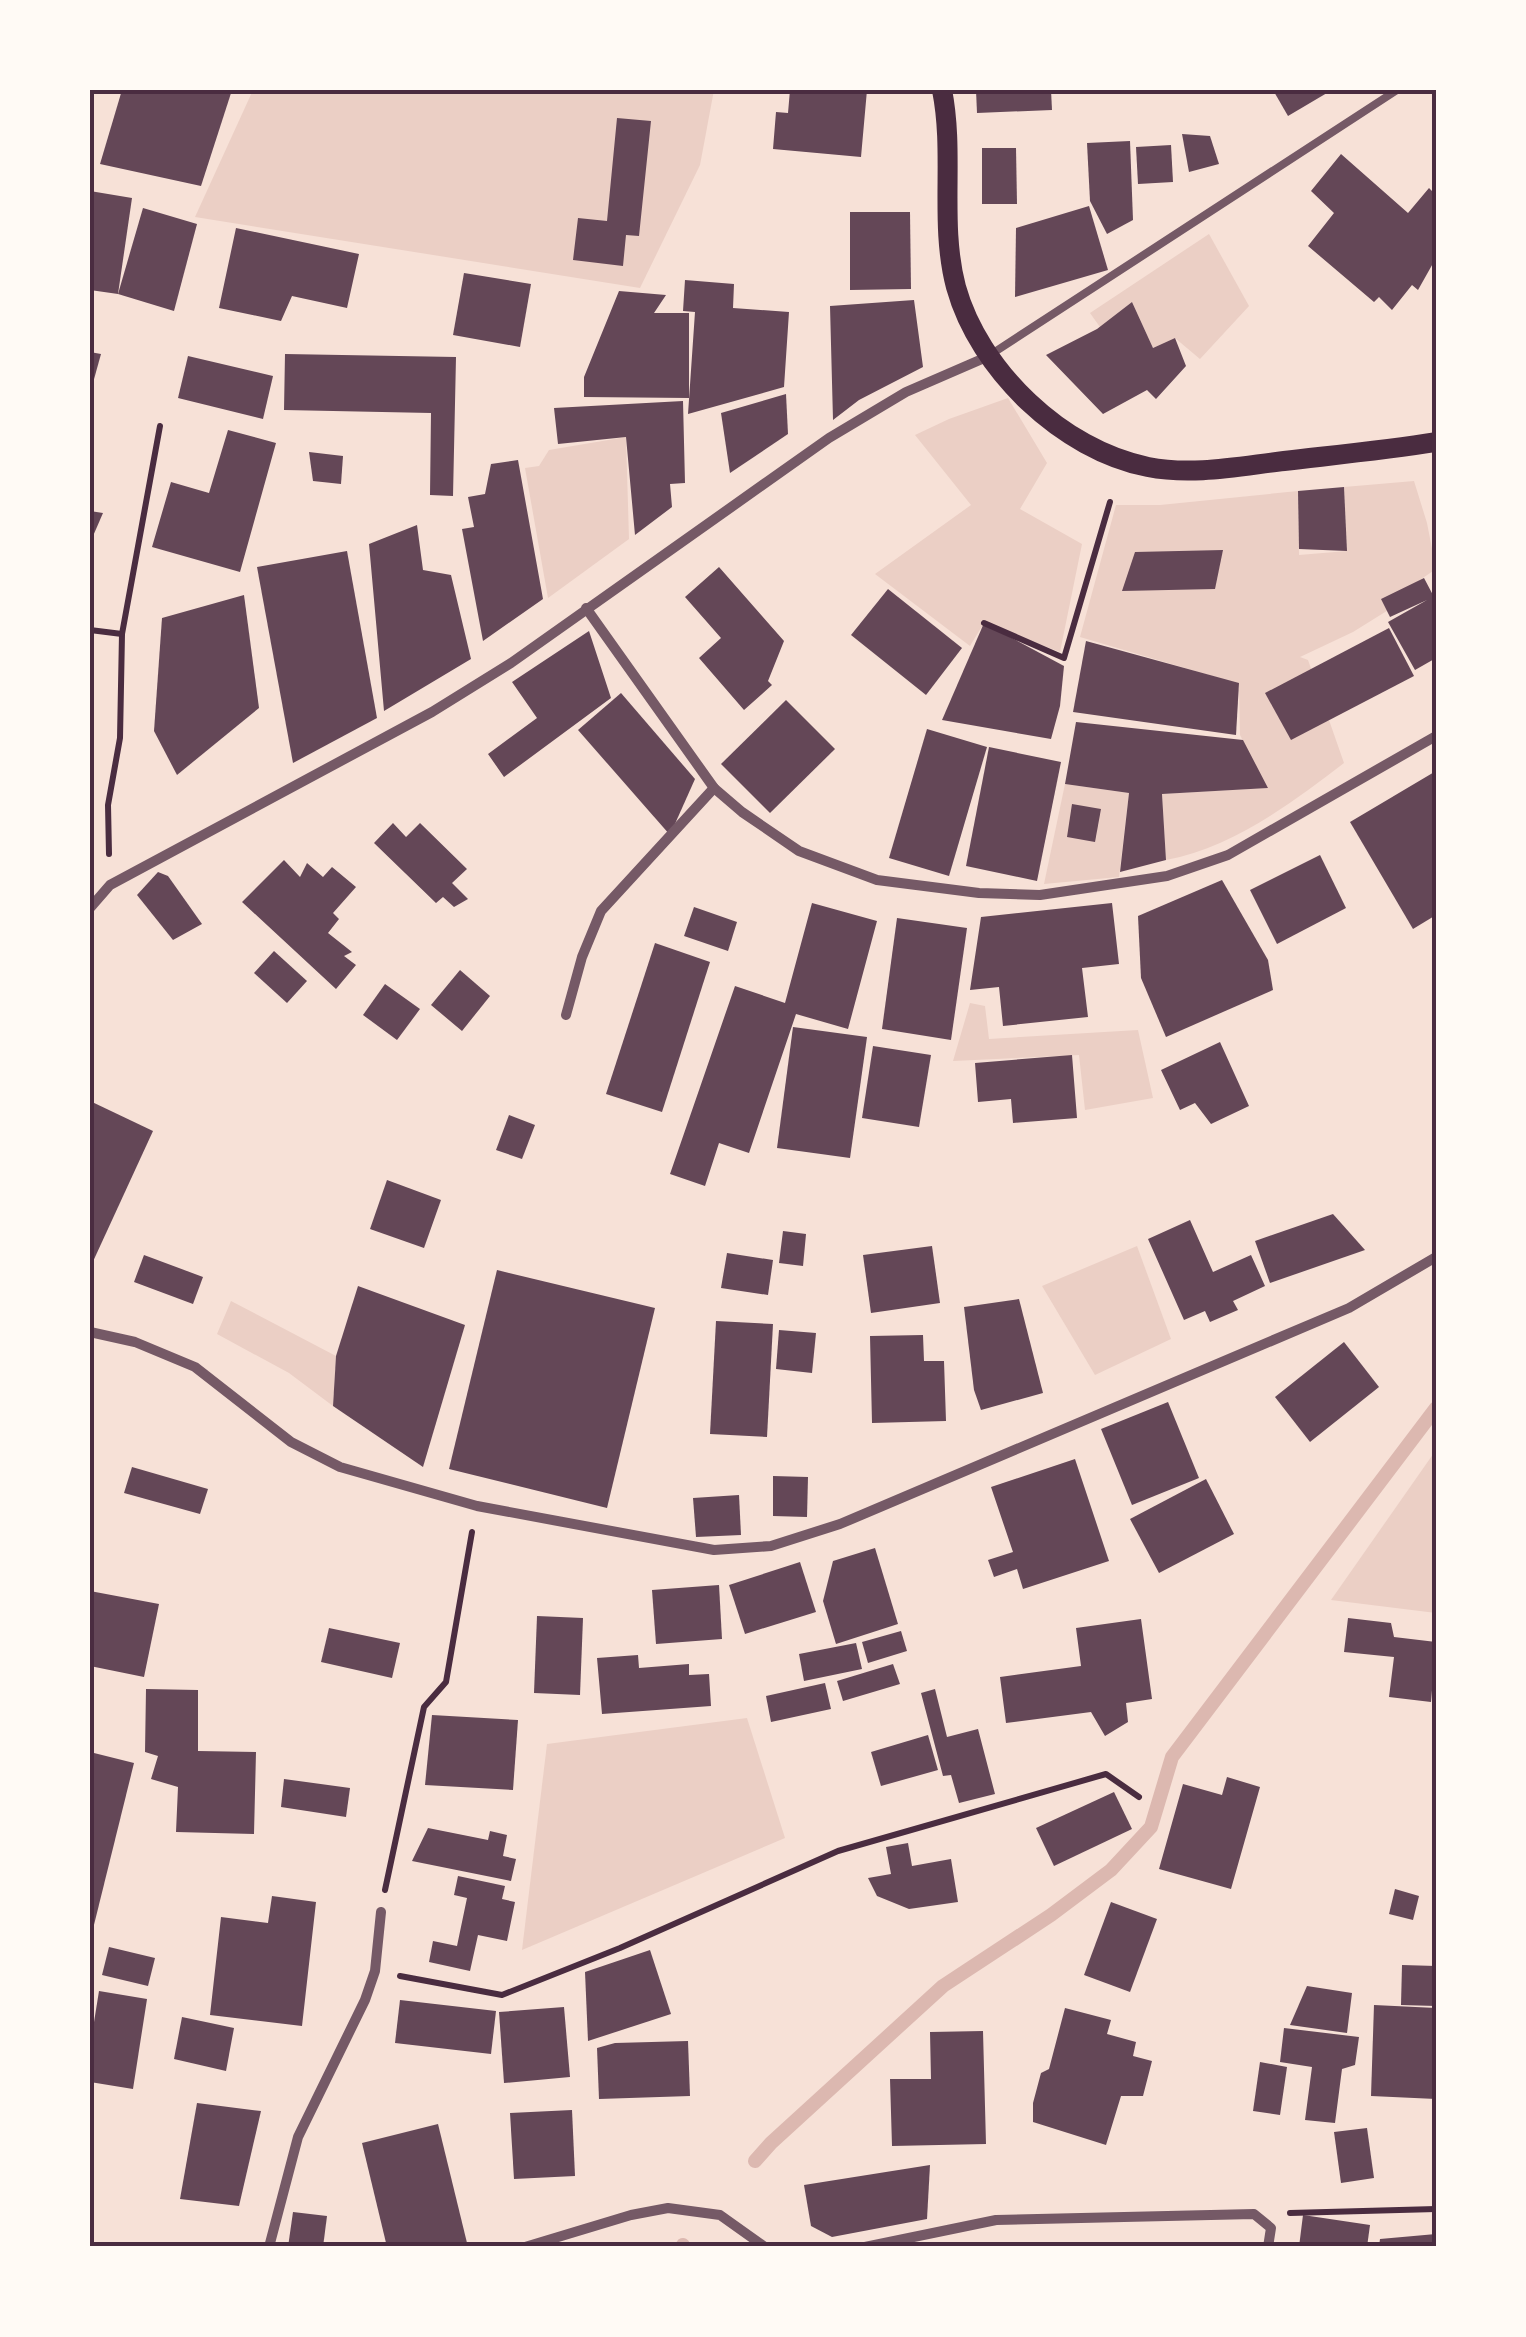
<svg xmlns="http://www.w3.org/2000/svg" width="1526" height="2337" font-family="Signika,sans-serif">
<rect width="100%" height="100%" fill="#f7e1d7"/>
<g fill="#ebcfc5">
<path d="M253,90H714L700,165L640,288L195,217Z"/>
<path d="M1209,234L1249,306L1200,359L1175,338L1153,348L1132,302L1100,327L1090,313Z"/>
<path d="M1008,398L1047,463L1020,509L1082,544L1060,652L984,623L970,646L875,574L971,505L915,435L949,419Z"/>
<path d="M626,437L629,539L548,598L525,468L539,466L549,450Z"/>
<path d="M1414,481L1427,523L1436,569L1408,588L1406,599L1353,632L1300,657L1308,660L1344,763C1292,803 1232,848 1166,860L1162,794L1267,788L1240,735L1239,684L1080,637L1116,505H1160L1298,491L1299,555L1347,551L1344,487Z"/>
<path d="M1065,784L1129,793L1119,877L1044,884Z"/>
<path d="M970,1003L985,1006L989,1039L1138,1030L1153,1098L1085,1110L1079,1055L953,1061Z"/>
<path d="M1137,1246L1171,1339L1095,1375L1042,1286Z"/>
<path d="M231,1301L336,1356L333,1406L289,1373L217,1334Z"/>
<path d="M1436,1450V1613L1331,1600Z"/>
<path d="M747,1718L785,1838L522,1950L547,1744Z"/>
</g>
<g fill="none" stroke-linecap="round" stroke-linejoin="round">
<g stroke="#dcb8b0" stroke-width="14">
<path d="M755,2161L771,2143L943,1986L1051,1915L1111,1870L1151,1827L1172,1757L1436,1408"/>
<path d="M682,2247L683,2245"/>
</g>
</g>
<g fill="#644757">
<path d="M122,90H232L201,186L100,164Z"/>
<path d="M790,90H867L861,157L773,149L776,112L788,113Z"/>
<path d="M976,90H1051L1052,110L977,113Z"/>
<path d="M1273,90H1332L1288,116Z"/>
<path d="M617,118L651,121L639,236L626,235L623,266L573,260L578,218L607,221Z"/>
<path d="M1182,134L1210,136L1219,164L1189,172Z"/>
<path d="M1130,141L1133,220L1107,234L1090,201L1087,143Z"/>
<path d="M1171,145L1173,182L1138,184L1136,147Z"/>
<path d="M982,148H1016L1017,204H982Z"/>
<path d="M1341,154L1408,213L1429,188L1436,195V258L1418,290L1412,285L1392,310L1379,297L1374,302L1308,246L1334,213L1311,191Z"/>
<path d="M90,191L132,198L118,294L90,290Z"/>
<path d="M1089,206L1108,270L1015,297L1016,228Z"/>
<path d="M143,208L197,224L174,311L118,294Z"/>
<path d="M850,212H910L911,289L850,290Z"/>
<path d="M236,228L359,254L347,308L292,296L281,321L219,308Z"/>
<path d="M464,273L531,284L520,347L453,335Z"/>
<path d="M685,280L734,284L733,308L789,312L784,387L688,414L695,312L683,311Z"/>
<path d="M619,291L666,295L654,313H689V398L584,397V377Z"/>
<path d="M914,300L923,367L859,400L833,420L830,306Z"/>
<path d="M1132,302L1153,348L1175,338L1186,366L1156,399L1147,390L1103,414L1046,355L1097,329Z"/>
<path d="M90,352L101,354L91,390H90Z"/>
<path d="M285,354L456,357L453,496L430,495L431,413L284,410Z"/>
<path d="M188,356L273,376L263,419L178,398Z"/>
<path d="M786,394L788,434L730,473L721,413Z"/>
<path d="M683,401L685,483L670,484L672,507L635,535L626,437L558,444L554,408Z"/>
<path d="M228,430L276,443L240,572L152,547L171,482L209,493Z"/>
<path d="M309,452L343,456L341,484L313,481Z"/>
<path d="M518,460L543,599L483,641L462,529L474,527L468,497L485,494L491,464Z"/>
<path d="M1344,487L1347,551L1299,549L1298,491Z"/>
<path d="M90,511L103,513L90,543Z"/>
<path d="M417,525L423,570L451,575L471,659L384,711L369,544Z"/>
<path d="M1223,550L1215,589L1122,591L1135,552Z"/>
<path d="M347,551L377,718L293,763L257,567Z"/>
<path d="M719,567L784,641L768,681L772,685L744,710L699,658L721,638L685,597Z"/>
<path d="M1424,578L1434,597L1436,595V658L1415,670L1388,622L1427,600L1390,617L1381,599Z"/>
<path d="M888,589L962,648L926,695L851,635Z"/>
<path d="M244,595L259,708L177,775L154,731L162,618Z"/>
<path d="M984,623L1064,666L1060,706L1051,739L942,720Z"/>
<path d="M1389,628L1414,676L1291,740L1265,693Z"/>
<path d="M589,631L611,698L504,777L488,754L537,718L512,682Z"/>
<path d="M1086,641L1239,683L1236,735L1073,712Z"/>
<path d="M621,693L695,779L670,835L578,730Z"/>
<path d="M786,700L835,749L770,813L721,764Z"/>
<path d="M1076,722L1243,740L1268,788L1162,794L1166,860L1120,872L1129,793L1065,784Z"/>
<path d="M927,729L987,747L949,876L889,858Z"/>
<path d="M989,747L1061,762L1037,881L966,866Z"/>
<path d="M1436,771V915L1413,929L1350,822Z"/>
<path d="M1072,804L1101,809L1095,842L1067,837Z"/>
<path d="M393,823L406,837L420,823L467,869L452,883L468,899L454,907L443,897L436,903L374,843Z"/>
<path d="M1320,855L1346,908L1277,944L1250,890Z"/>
<path d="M284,860L300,877L307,863L323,877L332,867L356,887L333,913L339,919L328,933L352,952L344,956L356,965L336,989L242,902Z"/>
<path d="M158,872L168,876L202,924L173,940L137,895Z"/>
<path d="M1222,880L1268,960L1273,990L1166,1037L1141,978L1138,916Z"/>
<path d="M812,903L877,921L848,1029L796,1014L749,1153L719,1143L705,1186L670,1174L735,986L785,1003Z"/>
<path d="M1112,903L1119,964L1082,968L1088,1017L1003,1026L999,987L970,990L981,917Z"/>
<path d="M694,907L737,922L728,951L684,936Z"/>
<path d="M897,918L967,928L951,1040L882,1029Z"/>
<path d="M655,943L710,962L662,1112L606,1094Z"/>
<path d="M274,951L307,981L287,1003L254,973Z"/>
<path d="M460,970L490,996L462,1031L431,1005Z"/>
<path d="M385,984L420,1009L397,1040L363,1015Z"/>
<path d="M793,1027L867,1037L850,1158L777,1148Z"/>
<path d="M1220,1042L1249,1106L1211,1124L1195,1103L1180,1110L1161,1070Z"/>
<path d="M873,1046L931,1055L919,1127L862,1118Z"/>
<path d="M1072,1055L1077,1118L1013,1123L1011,1099L978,1102L975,1063Z"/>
<path d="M90,1101L153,1131L90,1268Z"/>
<path d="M509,1115L535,1125L522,1159L496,1150Z"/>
<path d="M387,1180L441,1200L424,1248L370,1229Z"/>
<path d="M1333,1214L1365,1250L1270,1283L1255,1241Z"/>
<path d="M1190,1220L1213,1272L1251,1255L1265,1286L1233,1301L1238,1310L1210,1322L1205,1311L1184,1320L1148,1239Z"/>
<path d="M783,1231L806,1234L803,1266L779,1263Z"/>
<path d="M932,1246L940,1303L871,1313L863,1255Z"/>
<path d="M727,1253L773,1260L768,1295L721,1288Z"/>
<path d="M144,1255L203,1277L193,1304L134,1282Z"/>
<path d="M497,1270L655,1308L607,1508L449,1469Z"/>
<path d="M358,1286L465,1325L423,1467L333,1406L336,1356Z"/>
<path d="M1019,1299L1043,1393L981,1410L974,1390L964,1307Z"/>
<path d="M716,1321L773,1324L767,1437L710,1434Z"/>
<path d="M779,1330L816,1333L812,1373L776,1369Z"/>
<path d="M923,1335L924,1361H944L946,1421L872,1423L870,1336Z"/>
<path d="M1344,1342L1379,1387L1310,1442L1275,1397Z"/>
<path d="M1168,1402L1199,1478L1132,1505L1101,1429Z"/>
<path d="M1075,1459L1109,1561L1023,1589L1017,1569L994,1577L988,1560L1013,1552L991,1487Z"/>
<path d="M132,1467L208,1489L200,1514L124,1493Z"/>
<path d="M773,1476L808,1477L807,1517L773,1516Z"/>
<path d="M1206,1479L1234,1534L1159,1573L1130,1519Z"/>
<path d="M739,1495L741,1535L696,1537L693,1498Z"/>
<path d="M875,1548L898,1624L836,1644L823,1601L833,1561Z"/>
<path d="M800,1562L816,1612L745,1634L729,1585Z"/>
<path d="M719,1585L722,1639L656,1644L652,1590Z"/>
<path d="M90,1591L159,1604L144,1677L90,1666Z"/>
<path d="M537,1616L583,1618L580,1695L534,1693Z"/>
<path d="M1348,1618L1391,1623L1394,1637L1436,1642L1431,1702L1389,1697L1394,1657L1344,1652Z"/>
<path d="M1141,1619L1152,1699L1126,1703L1128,1722L1105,1736L1091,1712L1006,1723L1000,1677L1081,1666L1076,1628Z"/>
<path d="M329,1628L400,1643L392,1678L321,1662Z"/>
<path d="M901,1631L907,1651L868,1663L862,1642Z"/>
<path d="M856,1643L862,1669L804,1681L799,1654Z"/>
<path d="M638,1655L639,1668L689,1664V1675L709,1674L711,1706L602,1714L597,1658Z"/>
<path d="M893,1664L900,1684L843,1701L837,1681Z"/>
<path d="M825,1683L831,1709L771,1722L766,1696Z"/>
<path d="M146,1689L198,1690V1751L256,1752L254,1834L176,1832L178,1787L151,1779L158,1756L145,1752Z"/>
<path d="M935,1689L947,1737L978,1729L995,1794L959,1803L951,1775L943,1776L921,1693Z"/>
<path d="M432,1715L518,1720L513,1790L425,1785Z"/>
<path d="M928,1735L938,1770L881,1786L871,1752Z"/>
<path d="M90,1752L134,1763L91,1937H90Z"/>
<path d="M1227,1777L1260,1787L1231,1889L1159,1869L1183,1784L1222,1795Z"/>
<path d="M284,1779L350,1788L346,1817L281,1807Z"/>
<path d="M1114,1792L1132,1829L1054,1866L1036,1828Z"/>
<path d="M428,1828L488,1840L490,1831L507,1835L503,1856L516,1859L511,1881L412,1861Z"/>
<path d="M908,1843L912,1866L951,1859L958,1902L909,1909L877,1896L868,1878L891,1874L886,1847Z"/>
<path d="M458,1876L505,1886L502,1899L515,1902L507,1941L478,1935L470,1971L429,1962L433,1941L457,1946L467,1898L454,1895Z"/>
<path d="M1395,1889L1419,1896L1413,1920L1389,1914Z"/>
<path d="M272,1896L316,1902L302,2026L210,2015L221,1917L268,1923Z"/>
<path d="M1111,1902L1157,1919L1130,1992L1084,1975Z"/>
<path d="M109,1947L155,1958L148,1986L102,1975Z"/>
<path d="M650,1950L671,2014L588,2041L585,1972Z"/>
<path d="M1402,1965L1436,1966V2006L1401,2005Z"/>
<path d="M1307,1986L1352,1993L1347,2033L1290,2025Z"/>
<path d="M99,1991L147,1999L133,2089L90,2082V2047Z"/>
<path d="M400,2000L496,2011L491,2054L395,2043Z"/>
<path d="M1374,2005L1436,2008V2099L1371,2096Z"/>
<path d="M564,2007L570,2077L504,2083L499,2012Z"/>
<path d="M1065,2008L1111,2020L1107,2034L1136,2042L1133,2056L1152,2061L1143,2096H1121L1106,2145L1033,2122V2103L1041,2073L1049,2069Z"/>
<path d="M182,2017L234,2028L226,2071L174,2059Z"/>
<path d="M1284,2028L1359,2037L1355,2065L1342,2069L1335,2123L1305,2120L1312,2067L1280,2062Z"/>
<path d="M983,2031L986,2144L892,2146L890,2079H931L930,2032Z"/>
<path d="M688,2041L690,2096L599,2099L597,2048L615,2043Z"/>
<path d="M1260,2062L1287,2067L1280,2115L1253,2111Z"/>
<path d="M197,2103L261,2111L239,2206L180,2199Z"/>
<path d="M572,2110L575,2176L514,2179L510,2113Z"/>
<path d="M438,2124L468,2247H387L362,2143Z"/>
<path d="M1367,2128L1374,2178L1341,2183L1334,2132Z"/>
<path d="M930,2165L927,2219L832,2237L811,2226L804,2185Z"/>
<path d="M293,2212L327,2216L323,2247H288Z"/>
<path d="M1303,2215L1370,2225L1367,2247H1299Z"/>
<path d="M1436,2234V2247H1379L1380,2239Z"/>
</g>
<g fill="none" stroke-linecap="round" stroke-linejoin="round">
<g stroke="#4a2c40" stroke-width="6">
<path d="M984,623L1064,658L1110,502"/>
<path d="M90,630L122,634L120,738L108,805L109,854"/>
<path d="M122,634L160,426"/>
<path d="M385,1890L424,1707L446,1682L472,1532"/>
<path d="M400,1976L502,1995L620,1948L838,1851L1106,1774L1139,1797"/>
<path d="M1290,2213L1436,2209"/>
</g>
<path stroke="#755966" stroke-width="8" d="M990,355L1397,90"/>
<g stroke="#755966" stroke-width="10">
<path d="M586,608L714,788L742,812L799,851L877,880L979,893L1040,895L1167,876L1228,855L1436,736"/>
<path d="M90,908L110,885L432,712L511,663L829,438L906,392L989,356"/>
<path d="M566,1015L582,957L601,911L714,788"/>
<path d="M90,1332L135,1342L195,1367L291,1442L340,1467L477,1506L714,1550L771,1546L840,1524L1349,1308L1436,1257"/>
<path d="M269,2247L298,2137L365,2000L375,1971L381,1912"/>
<path d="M525,2247L631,2215L668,2208L720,2215L765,2247"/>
<path d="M865,2247L996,2220L1254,2214L1271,2228L1268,2247"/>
</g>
<path stroke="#4a2c40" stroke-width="20" d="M942,90C955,155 939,223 956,287C979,370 1062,450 1148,467C1193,476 1240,466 1284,461C1335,455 1386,450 1436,442"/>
</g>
<rect width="1526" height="2337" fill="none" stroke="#fffaf5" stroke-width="185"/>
<rect x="92" y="92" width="1342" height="2152" fill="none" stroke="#4a2c40" stroke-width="4"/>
</svg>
